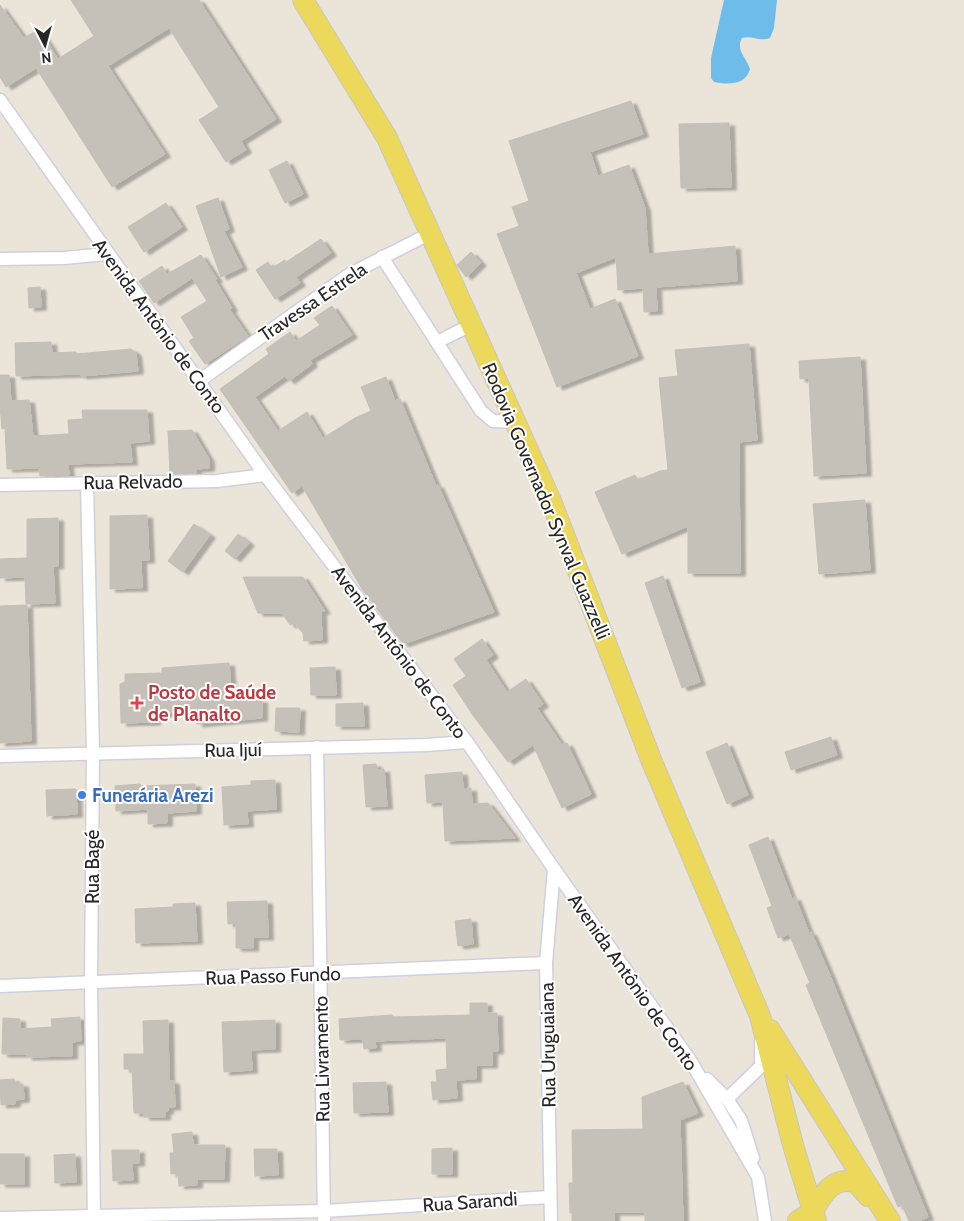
<svg xmlns="http://www.w3.org/2000/svg" width="964" height="1221" font-family="Cabin,sans-serif">
<defs>
<filter id="shadow"><feDropShadow dx="5.5" dy="3" stdDeviation="1" flood-color="#0004"/></filter>
</defs>
<rect width="100%" height="100%" fill="#eae4d9"/>
<path fill="#6dbcea" d="M724,0H777L774,28L770,38C759,42 752,35 742,38C735,50 747,58 750,69C746,85 728,85 714,82L711,78V58Z"/>
<g fill="#c5c1b9" stroke="#c4c0b3" filter="url(#shadow)">
<path d="M71,0H199L276,119L241,141L246,150L226,162L199,120L219,107L169,28L108,66L165,154L112,187L36,68L6,87L0,77V5L24,38L39,29L58,59L94,36Z"/>
<path d="M631,101L643,134L590,152L598,176L629,165L645,208L648,254L735,246L737,281L656,287L657,311L644,312L643,288L618,290L616,257L576,273L590,309L615,299L638,356L557,387L497,234L519,226L512,207L529,201L509,141Z"/>
<path d="M729,123L731,187L681,188L679,124Z"/>
<path d="M287,161L303,194L285,203L269,170Z"/>
<path d="M218,198L229,229L224,231L242,267L221,277L196,206Z"/>
<path d="M166,203L182,227L144,252L128,227Z"/>
<path d="M321,239L331,253L296,277L300,283L275,299L256,270L268,262L272,268L285,260L286,262Z"/>
<path d="M471,252L481,263L466,277L457,265Z"/>
<path d="M201,255L217,279L215,280L232,308L230,310L248,336L205,364L189,341L194,338L181,317L207,301L192,278L154,303L139,281L162,266L167,274Z"/>
<path d="M40,287L41,307L29,308L28,288Z"/>
<path d="M332,306L352,335L310,360L312,364L289,381L285,376L255,397L278,431L307,412L323,438L355,418L371,411L361,387L386,377L395,401L400,399L436,486L438,485L494,612L403,644L362,589L302,486L292,493L220,389L269,354L266,349L290,332L296,341L320,325L314,318Z"/>
<path d="M51,342L52,353L76,352V354L131,349L136,353L138,371L81,376V374L16,376L15,343Z"/>
<path d="M749,344L757,440L739,442L740,573H688V526L622,554L595,492L635,475L638,480L660,471L668,470L659,378L678,376L675,350Z"/>
<path d="M860,357L866,473L814,476L809,378L800,379L799,361Z"/>
<path d="M0,375H9L11,401L29,400L33,436L69,434L68,420L83,419L82,410H147L149,441L130,443L132,462L68,464L69,475L40,476L39,468L7,469L5,428L2,429L0,406Z"/>
<path d="M192,430L209,459V468L196,469V473L170,474L168,431Z"/>
<path d="M865,500L870,570L819,574L813,504Z"/>
<path d="M147,515L149,560H141L142,588L110,589V516Z"/>
<path d="M58,518V566H53L55,603L26,604L25,577L0,578V559L27,558V519Z"/>
<path d="M194,524L210,535L183,572L168,561Z"/>
<path d="M238,534L249,543L235,559L225,551Z"/>
<path d="M663,576L700,682L682,688L645,583Z"/>
<path d="M243,577H303L325,611H321L322,640L304,641L303,633L294,623L290,625L282,613H258Z"/>
<path d="M27,605L31,741L0,743V606Z"/>
<path d="M482,639L493,655L486,660L507,692L526,679L543,704L537,708L562,745L567,743L591,794L562,808L533,745L508,762L472,714L453,685L466,676L454,659Z"/>
<path d="M229,663L231,690L252,689L253,700H262V718L197,724V712L155,714V722L121,723L120,684L125,682V674L162,673V668Z"/>
<path d="M335,667L336,695H311L310,668Z"/>
<path d="M363,703L364,726H336V704Z"/>
<path d="M276,708H300L299,732L275,731Z"/>
<path d="M831,737L837,755L791,770L785,752Z"/>
<path d="M727,743L748,795L727,804L706,752Z"/>
<path d="M376,764L377,770L384,769L387,806L366,807L363,765Z"/>
<path d="M462,772L463,789L471,788L472,804L488,803L515,838L445,841L443,802L427,803L425,775Z"/>
<path d="M275,780L276,809L247,811L248,824L224,825L222,787L251,785V781Z"/>
<path d="M140,784L141,786L195,784L196,811L167,813V823L148,824V809L116,811L115,786Z"/>
<path d="M76,789L77,814L47,816L46,790Z"/>
<path d="M768,837L792,899L795,897L809,933L811,932L829,973L928,1217L919,1221H909L902,1205L898,1207L806,985L810,983L789,934L778,938L767,908L772,906L749,845Z"/>
<path d="M267,901L268,937H253V948H236V923L228,924L227,902Z"/>
<path d="M195,903L197,941L136,943L135,909L173,907V904Z"/>
<path d="M471,919L473,944L458,946L455,921Z"/>
<path d="M470,1003H487V1013H497L498,1051H492V1065H476V1079L456,1080L457,1098L433,1100L431,1082H437L436,1070L447,1069L446,1038L375,1041L376,1048L364,1049L363,1039L340,1040L339,1019L392,1015L393,1017L470,1015Z"/>
<path d="M80,1017L81,1041L72,1042V1056L27,1057V1054H2L3,1018L20,1019V1029L52,1027L51,1019Z"/>
<path d="M168,1020L169,1081H174L175,1107H168V1111H165V1117H144V1113H134L132,1069H124V1054H144L143,1021Z"/>
<path d="M275,1020V1049L251,1050L252,1070L224,1072L222,1022Z"/>
<path d="M14,1079L15,1084H23L24,1099L15,1100V1104L1,1105L0,1080Z"/>
<path d="M386,1082L388,1112L354,1113L353,1083Z"/>
<path d="M683,1082L698,1113L680,1120L683,1221H645V1212H614V1221H572V1213H570L569,1183H573L572,1130L643,1129L642,1097Z"/>
<path d="M192,1132L193,1145H225L224,1179H197V1185L179,1186L178,1173L171,1174L170,1153H174L172,1134Z"/>
<path d="M452,1148V1174H432V1149Z"/>
<path d="M254,1149H277L278,1175L255,1176Z"/>
<path d="M112,1150H139V1163H132L133,1180L113,1181Z"/>
<rect x="0" y="1154" width="24" height="30"/>
<path d="M75,1154L76,1182L55,1183L54,1155Z"/>
</g>
<g fill="none" stroke-linecap="round" stroke-linejoin="round">
<defs>
<g id="minor">
<path d="M0,100L265,475L467,742L554,869L690,1060L758,1177L765,1221"/>
<path d="M382,257L481,411L493,421L514,422"/>
<path d="M0,259L64,258L106,254"/>
<path d="M437,342L471,325"/>
<path d="M199,381L350,274L431,233"/>
<path d="M87,483L93,753L91,983L94,1221"/>
<path d="M0,485L217,481L265,475"/>
<path d="M317,747L324,1221"/>
<path d="M0,756L426,745L467,742"/>
<path d="M0,986L546,963"/>
<path d="M707,1079L727,1099L761,1066V1042"/>
<path d="M727,1099L741,1120L753,1158"/>
<path d="M0,1218L324,1211L550,1197"/>
<path d="M551,1221L546,963L554,869"/>
</g>
<g id="primary">
<path d="M303,0L387,138L551,501L652,762L760,1016L793,1145L816,1221"/>
<path d="M770,1030L890,1221"/>
<path d="M798,1221C802,1218 811,1214 814,1209C824,1192 833,1177 856,1182L868,1196"/>
</g>
</defs>
<use href="#minor" stroke="#ced0e0" stroke-width="15"/>
<use href="#primary" stroke="#c7c7c7" stroke-width="22"/>
<use href="#minor" stroke="#fff" stroke-width="12"/>
<use href="#primary" stroke="#ecd95c" stroke-width="20"/>
</g>
<path fill="#e0444e" stroke="#fff" stroke-width="2" d="M134.5 695.5h5v5h5v5h-5v5h-5v-5h-5v-5h5z"/>
<circle fill="#3f7fe0" stroke="#fff" stroke-width="2" cx="82" cy="795" r="5"/>
<g text-anchor="middle" dominant-baseline="central" stroke-width="4" stroke-linejoin="round" paint-order="stroke">
<g font-size="19" fill="#272727" stroke="#fff">
<text transform="translate(313 302) rotate(-34)">Travessa Estrela</text>
<text transform="translate(159 326) rotate(54)">Avenida Antônio de Conto</text>
<text transform="translate(133 482) rotate(-1)">Rua Relvado</text>
<text transform="translate(546 501) rotate(67)">Rodovia Governador Synval Guazzelli</text>
<text transform="translate(399 652) rotate(53)">Avenida Antônio de Conto</text>
<text transform="translate(233 750) rotate(-1)">Rua Ijuí</text>
<text transform="translate(92 867) rotate(-90)">Rua Bagé</text>
<text transform="translate(273 976) rotate(-2)">Rua Passo Fundo</text>
<text transform="translate(633 982) rotate(55)">Avenida Antônio de Conto</text>
<text transform="translate(548 1045) rotate(-91)">Rua Uruguaiana</text>
<text transform="translate(322 1059) rotate(-91)">Rua Livramento</text>
<text transform="translate(470 1202) rotate(-4)">Rua Sarandi</text>
</g>
<g font-size="19" font-weight="bold" fill="#be3a42" stroke="#fff" text-anchor="start">
<text x="148" y="692">Posto de Saúde<tspan x="148" dy="22">de Planalto</tspan></text>
</g>
<g font-size="19" font-weight="bold" fill="#366cbe" stroke="#fff" text-anchor="start">
<text x="92" y="795">Funerária Arezi</text>
</g>
</g>
<g transform="translate(45 45) rotate(174)" stroke="#ffffff" stroke-width="4" paint-order="stroke">
<path d="M0-4L9 19L0 12L-9 19Z" fill="#272727"/>
<text y="-8" font-size="14" font-weight="bold" text-anchor="middle" fill="#272727">N</text>
</g>
</svg>
